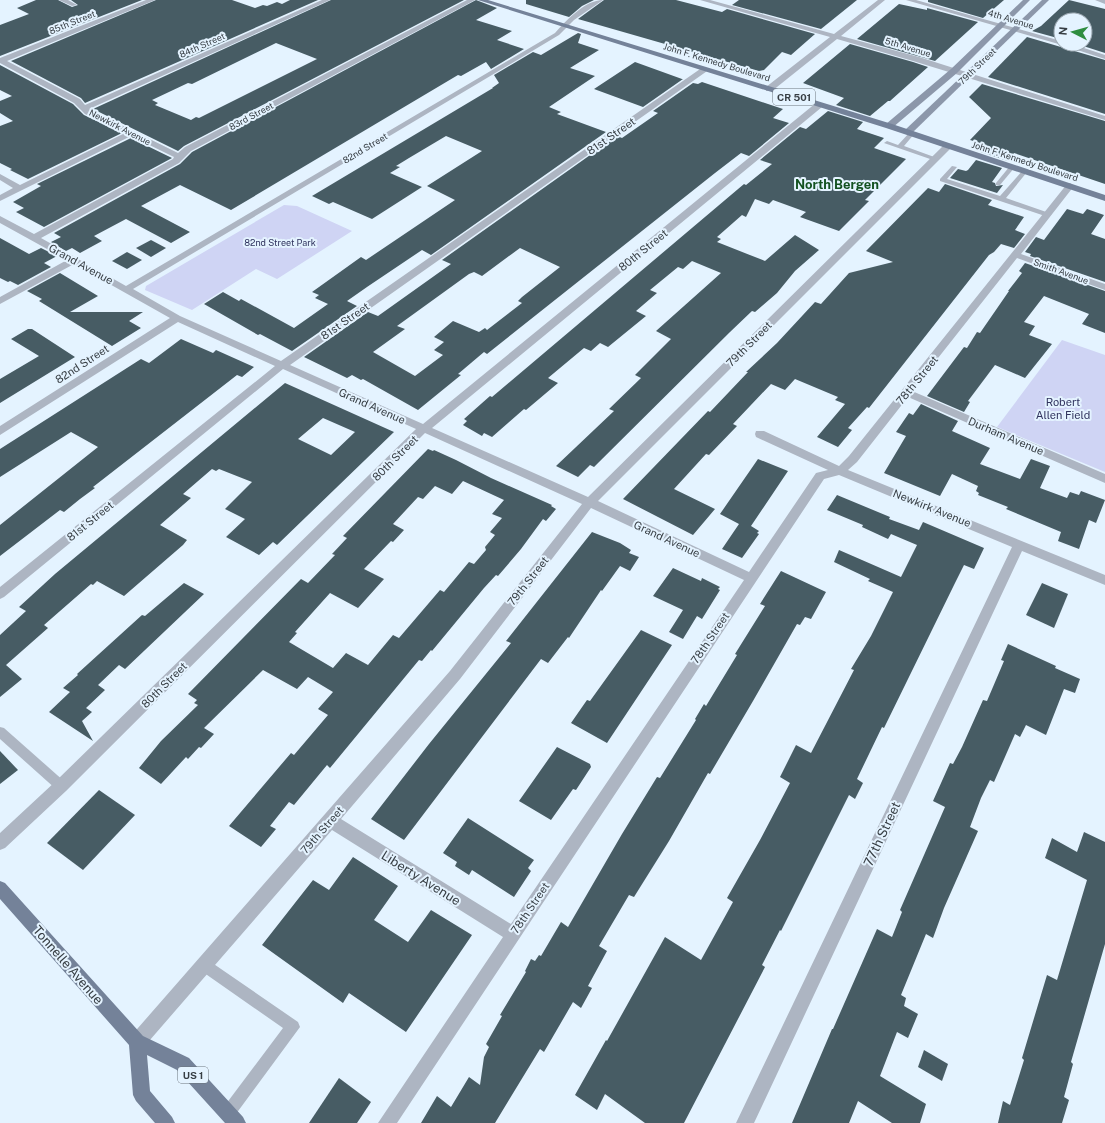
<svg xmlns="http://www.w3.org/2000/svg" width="1105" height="1123" font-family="'Public Sans',sans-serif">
<rect width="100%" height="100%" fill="#e4f3ff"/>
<g fill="#cfd4f4">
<path d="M284,205L297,206L352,231L277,279L256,269L192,310L145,290L146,286Z"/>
<path d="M1062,340L1105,355V472L997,427Z"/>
</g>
<g fill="#475c64" fill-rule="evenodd">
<path d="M36,0H58L72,7L78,5L71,0H142L0,56V25L29,14L17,8Z"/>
<path d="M156,0H232L255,8L263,5L267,6L277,2L282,4L290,0H318L85,103L81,98L11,61Z"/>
<path d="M331,0H464L184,146L178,151L93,109ZM276,43L317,59L199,118L196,117L191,120L155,105L158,103L152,100L188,83L192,84Z"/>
<path d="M476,0L497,8L476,20L512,31L497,40L524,49L491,69L486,62L461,76L458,75L231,210L180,185L141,206L190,232L171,243L126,219L94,236L102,241L80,253L72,248L66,251L51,242L61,237L54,233L180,164L192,152Z"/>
<path d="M526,0H594L582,6L569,17L526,4Z"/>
<path d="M604,0H676L722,12L727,9L815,34L791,55L782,52L764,70L759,71L578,19Z"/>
<path d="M739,0H857L821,29L732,5Z"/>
<path d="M928,0H1004L983,18L928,2Z"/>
<path d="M1069,0L1105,9V53L1077,44H1085V20H1061V39L1032,31L1041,26Z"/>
<path d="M899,4L927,10V8L978,22L935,61L857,39Z"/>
<path d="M578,33L581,34L578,43L599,50L570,68L595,76L549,107L561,112L557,114L606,132L431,255L422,250L367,287L347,301L357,306L292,351L260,334L258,335L204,304L223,292L239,301L241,299L294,328L328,304L315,298L319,295L312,292L361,257L366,260L455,200L427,186L482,151L446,136L409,158L396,166L400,167L390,173L422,187L372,219L333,202L329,204L312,196L493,88H492L499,83L494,75L533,52L541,55Z"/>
<path d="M1027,37L1105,60V114L988,77Z"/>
<path d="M850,44L913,62L928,67L890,101H888L870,116L836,105L844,98L803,83Z"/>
<path d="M635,62L682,79H683L643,107L594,89Z"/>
<path d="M0,65L73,104L84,115L122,133L28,179L10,170L12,169L0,163V126L13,121L0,113V101L12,96L0,90Z"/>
<path d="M702,82L783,109L773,118L789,123L749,156L741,153L715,173L487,354L484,352L458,374L461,375L418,410L363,379L361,380L352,375L347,378L304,357L368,312L378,316L451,264L442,260L617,136L622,138L658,113L653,111L693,83L698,84ZM520,248L560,267L522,297L518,301L522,303L487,330L485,328L479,332L453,321L434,337L444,342L434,350L443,355L415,376L373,352L405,329L397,326L469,274L474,272L482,276Z"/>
<path d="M982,84L1105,121V184L1014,153L1008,161L981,152L987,145L970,140L991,118L969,97Z"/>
<path d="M828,111L863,122L857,129L884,138L874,148L906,159L865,200L869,201L839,231L800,217L806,212L773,200L769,204L755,199L746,217L742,215L717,237L721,239L717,242L765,261L795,235L819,250L795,271L777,293L755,312L752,311L730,332L594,467L590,465L578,477L556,466L614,411L609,409L641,378L635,375L671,339L656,331L721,273L692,261L683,269L678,267L650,290L657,293L636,311L646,316L608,347L600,343L591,351L584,348L548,378L558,383L526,410L524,409L492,437L484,433L482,436L463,425L467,421L464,419L490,396L492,397L744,184L746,185L772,164L760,160L800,127L806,129Z"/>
<path d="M131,138L172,158L44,227L16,212L24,208L13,202L41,186L37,184Z"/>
<path d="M976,160L1002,168L992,182L995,183L996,186L1003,185L997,193L950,178L958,169L966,171L968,170Z"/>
<path d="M945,184L992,200L988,205L1024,217L1015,230L1025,234L1014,248L1001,244L994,252L989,255L869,408L867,407L848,428L852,430L838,447L817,437L845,404L835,400L838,397L795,379L785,390L771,384L733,424L737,426L709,455L706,454L674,489L715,509L693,535L623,499L708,411L710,412L748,372H746L777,343L815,302L821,304L849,273L893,262L866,251L928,188L939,192Z"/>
<path d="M1067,209L1083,214L1087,209L1104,215L1091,234L1105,239V282L1030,256L1031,254L1025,252L1036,237L1044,240Z"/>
<path d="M0,238L29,254L41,248L57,256L44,263L51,267L18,285L10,281L8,282L0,278Z"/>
<path d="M151,240L166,248L151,257L136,248Z"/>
<path d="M127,252L142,260L127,269L112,261Z"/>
<path d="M1025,263L1105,291V333L1082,324L1089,314L1044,296L1024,322L1035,326L1029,335L1052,344L1025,378L995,365L968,401L970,402L964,412L927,396L964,347L967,348L977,332L980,333L1009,291H1008L1022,273L1019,271Z"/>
<path d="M60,273L98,296L70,312H143L129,321L141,328L112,346L39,301L42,299L27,291Z"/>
<path d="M28,329H32L75,357L0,403V379L39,356L11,339Z"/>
<path d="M181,339L213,353L216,350L254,367L242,377L237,375L93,487L95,488L80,499L64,512L60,510L0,556V525L98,447L71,432L0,477V449L141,359L149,363Z"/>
<path d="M285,383L394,432L277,545L273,542L259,555L226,537L245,519L225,509L252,482L219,469L216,471L212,469L183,494L191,498L160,525L187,540L183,545L124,596L97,581L93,585L91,584L44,625L48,628L6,665L22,679L0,697V635L26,611L19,607L55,574ZM323,418L355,432L331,455L298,439Z"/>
<path d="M921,404L958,421L952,431L990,448L980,464L1020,479L1031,459L1050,466L1040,488L1067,498L1070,492L1079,495L1081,491L1105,500L1096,523L1089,520L1079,549L1058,541L1061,532L1006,509L1008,507L978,495L979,493L976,491L978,486L952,474L940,496L884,473L906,436L896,432L909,413L913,415Z"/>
<path d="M428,449L433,451L434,450L456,460L491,478L552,505L551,506L556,509L546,521L543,519L521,549L498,576L496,575L484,588L432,651L431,650L422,661L419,660L330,768L327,765L294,805L289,802L270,826L276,829L261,847L229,826L291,753L294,755L328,715L318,709L333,692L308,677L297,689L263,670L204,728L214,734L201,748L199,747L188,759L186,757L161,784L139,768L161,741L198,705L194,703L197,700L188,694L301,579L308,583L335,555L332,554L347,538L343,536ZM463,481L504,500L492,514L502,518L490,532L495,535L485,547L486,550L474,564L469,562L444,592L440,590L399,638L393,635L368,665L346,653L333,668L289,642L297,633L295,632L330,593L358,608L384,579L364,569L391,541L393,542L404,530L393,524L418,497L423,499L435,486L452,494Z"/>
<path d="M758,459L788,471L751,526L759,531L757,533L759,534L742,558L722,549L739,524L720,514Z"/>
<path d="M837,495L890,517L889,519L919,530L923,522L984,548L974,569L964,565L955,583L884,728L882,727L857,779L863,783L855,799L849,795L781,931L780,930L762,965L765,967L684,1123H645L605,1094L597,1110L575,1095L606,1040L607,1041L665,937L701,960L733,902L727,898L760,840L790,783L780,777L796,745L811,753L854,670L851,669L871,636L893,592L868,581L870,579L834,562L839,550L901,577L917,545L891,534L888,539L862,527L863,525L827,510Z"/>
<path d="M592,532L620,543L631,550L629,553L639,557L630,571L620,566L602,591L601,590L569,638L568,637L548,663L541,659L404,840L371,819L429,744L511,643L506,641Z"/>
<path d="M673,568L701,581L702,578L720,587L718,589L720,590L702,619L697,616L683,639L669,632L683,610L653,596Z"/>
<path d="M781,571L826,592L811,619L805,617L800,625L797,624L753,701L710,774L708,773L669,841L634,897L629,895L599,946L607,951L588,986L592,988L581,1008L573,1002L544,1052L540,1049L495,1123H421L437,1096L451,1107L469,1077L480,1085L484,1057L489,1047L486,1044L502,1016L500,1015L526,972L525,971L531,959L535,961L539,955L541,956L561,922L568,927L622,834L657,777L660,778L696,720L695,719L704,704L706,706L737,655L735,654L765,606L760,604Z"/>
<path d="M184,583L204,594L125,669L119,665L98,685L105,690L86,708L92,712L82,721L93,741L49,712L70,692L63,688L78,675L77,674L142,615L145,616Z"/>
<path d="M1042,583L1068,594L1054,628L1026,615Z"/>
<path d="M641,630L672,645L607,743L571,723L587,700L590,701Z"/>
<path d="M1008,644L1056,666L1055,668L1080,679L1075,693L1064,689L1046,735L1026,725L1020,737L1015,734L994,782L990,780L981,798L970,827L978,831L944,908L933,938L926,934L901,995L906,998L904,1006L918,1014L908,1038L897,1032L880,1076L926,1104L920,1123H892L858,1101L849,1123H792L832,1029H833L877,929L892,937L902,912L900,910L945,807L933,801L950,763L953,764L962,747L983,700L987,701L1004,661L1001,660Z"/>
<path d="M557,747L590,764L591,767L576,790L573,789L551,820L519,801Z"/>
<path d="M0,751L18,770L0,784Z"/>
<path d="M99,790L135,815L83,870L47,843Z"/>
<path d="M468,818L534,860L528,868L531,871L514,897L472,870L469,875L455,866L457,862L443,853Z"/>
<path d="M1084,832L1105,842V944L1071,1062L1073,1064L1064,1097L1069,1100L1062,1123H998L1003,1101L1010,1105L1024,1060L1022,1058L1047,975L1057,980L1087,880L1045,858L1052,838L1077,852Z"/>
<path d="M353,857L398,886L374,920L408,942L431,910L472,935L406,1032L349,993L343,1003L262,945L313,880L329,890Z"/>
<path d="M924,1050L948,1064L942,1081L918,1067Z"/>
<path d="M339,1078L371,1102L357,1123H309Z"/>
</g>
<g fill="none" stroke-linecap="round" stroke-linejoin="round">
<g fill="#adb5c2" fill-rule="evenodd">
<path d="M910,132L915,133L904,146L937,158V160H933L884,143L887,141L898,145Z"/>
<path d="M952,166L957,167L947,179L1000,196L1023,170H1027V172L1006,198L1052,214L1045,216L940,181V179Z"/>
<path d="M1010,166L1015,167L1000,185H996V183Z"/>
<path d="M0,727L4,728L65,782L67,786L65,790L61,791L57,790L0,739Z"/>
<path d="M205,958L298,1022L300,1027L233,1118L228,1120L223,1118L221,1113L223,1108L283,1028L200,970L198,965L200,960Z"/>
</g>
<g fill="#adb5c2" fill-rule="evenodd">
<path d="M59,0H68L77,5L72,6Z"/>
<path d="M146,0H155L7,61L80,99L85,105L322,0H330L89,109L178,153L185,147L467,0H475L191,151L179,163L41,238L126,286L555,33C567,20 585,0 603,0L574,20L559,35L133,289L180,316L281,361L703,67L710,69L290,365L423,424L816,103H822V107L432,428L588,497L945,144H951V148L598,501L749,572L816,473L828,470L756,437L755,434L756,431H764L839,466L849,456L1067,184L1070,183L1074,186L1021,254L1105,284V290L1017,258L912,391L1105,474V483L908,397L857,462L848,470L1105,575V585L1022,551L754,1123H736L1012,547L839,475L824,479L397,1123H378L503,937L332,830L143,1048L137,1050L131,1048L129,1042L131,1036L450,671L582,504L425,433L66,791L5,848L0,850V833L56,781L416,429L283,369L4,597L0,599V587L275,366L178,322L0,435V426L170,318L74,264L0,304V297L67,260L0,223V216L34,234L173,159L174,157L131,136L0,201V195L13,188L0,180V174L20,185L125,133L85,114L74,103L0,63V58ZM591,508L744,580L511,924L341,819L460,679Z"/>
<path d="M700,0H710L834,34L878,0H885L841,36L919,57L1105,116V120L913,61L837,39L772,91H766V87L830,37Z"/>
<path d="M906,0H916L1061,41V44H1072L1105,55V59L1062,45Z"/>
<path d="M1095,0H1105V4Z"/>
</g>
<g fill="#8c97aa" fill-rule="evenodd">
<path d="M1023,0H1030L957,73L892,128H886V124L951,69Z"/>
<path d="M1042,0H1049L911,134H905V130Z"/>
</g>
<g fill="#748299" fill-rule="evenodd">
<path d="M478,0H488L892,124L1105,195V201L886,128Z"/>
<path d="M0,881L5,883L143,1036L189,1058L243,1117L246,1123H225L177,1070L147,1055L150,1091L172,1117L175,1123H155L136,1101L133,1095L129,1045L0,899Z"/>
</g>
</g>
<g text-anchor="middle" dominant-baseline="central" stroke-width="4" stroke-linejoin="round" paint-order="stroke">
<g font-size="9" fill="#373e44" stroke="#e4f3ff">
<text transform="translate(1011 19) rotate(17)">4th Avenue</text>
<text transform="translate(72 22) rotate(-22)">85th Street</text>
<text transform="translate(202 45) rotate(-24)">84th Street</text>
<text transform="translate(908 47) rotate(17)">5th Avenue</text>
<text transform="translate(717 62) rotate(17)">John F. Kennedy Boulevard</text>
<text transform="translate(977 66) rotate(-44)">79th Street</text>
<text transform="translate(251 116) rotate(-28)">83rd Street</text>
<text transform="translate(120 127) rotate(27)">Newkirk Avenue</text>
<text transform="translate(365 148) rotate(-31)">82nd Street</text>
<text transform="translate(1025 161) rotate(18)">John F. Kennedy Boulevard</text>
<text transform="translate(1061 271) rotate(20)">Smith Avenue</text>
</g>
<g font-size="9" fill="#30335e" stroke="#e4f3ff">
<text x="280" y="242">82nd Street Park</text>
</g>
<g fill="#e4f3ff" stroke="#6b747c" stroke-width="1">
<rect x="773" y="89" width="42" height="16" rx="3"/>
<rect x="178" y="1067" width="30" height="16" rx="3"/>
</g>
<g font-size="10" font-weight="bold" fill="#373e44">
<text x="794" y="97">CR 501</text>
<text x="193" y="1075">US 1</text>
</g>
<g font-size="11" fill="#373e44" stroke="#e4f3ff">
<text transform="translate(611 136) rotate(-35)">81st Street</text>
<text transform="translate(643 250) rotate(-39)">80th Street</text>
<text transform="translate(81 264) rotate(29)">Grand Avenue</text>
<text transform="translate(345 321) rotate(-35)">81st Street</text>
<text transform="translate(749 344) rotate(-45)">79th Street</text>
<text transform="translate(82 364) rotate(-33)">82nd Street</text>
<text transform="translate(917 380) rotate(-51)">78th Street</text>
<text transform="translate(372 406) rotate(24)">Grand Avenue</text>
<text transform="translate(1006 436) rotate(23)">Durham Avenue</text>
<text transform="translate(395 458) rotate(-45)">80th Street</text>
<text transform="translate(932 508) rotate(22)">Newkirk Avenue</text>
<text transform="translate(90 521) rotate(-39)">81st Street</text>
<text transform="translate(667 539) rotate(25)">Grand Avenue</text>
<text transform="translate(528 581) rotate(-52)">79th Street</text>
<text transform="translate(710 638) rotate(-56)">78th Street</text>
<text transform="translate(164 685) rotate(-45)">80th Street</text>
<text transform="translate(322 830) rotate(-49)">79th Street</text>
<text transform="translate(530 908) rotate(-56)">78th Street</text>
</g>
<g font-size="11" fill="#30335e" stroke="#e4f3ff">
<text x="1063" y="402">Robert<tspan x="1063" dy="13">Allen Field</tspan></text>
</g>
<g font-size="13" font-weight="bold" fill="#135120" stroke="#e4f3ff">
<text x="837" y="184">North Bergen</text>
</g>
<g font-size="13" fill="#373e44" stroke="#e4f3ff">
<text transform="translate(882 834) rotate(-65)">77th Street</text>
<text transform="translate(421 878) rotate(32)">Liberty Avenue</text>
<text transform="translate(68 965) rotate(49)">Tonnelle Avenue</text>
</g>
</g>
<g transform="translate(1073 32) rotate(276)"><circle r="19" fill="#e4f3ff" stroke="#9fabb4"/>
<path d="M0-3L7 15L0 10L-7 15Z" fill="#2e8d40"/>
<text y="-6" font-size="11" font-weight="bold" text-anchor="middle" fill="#373e44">N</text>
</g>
</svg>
